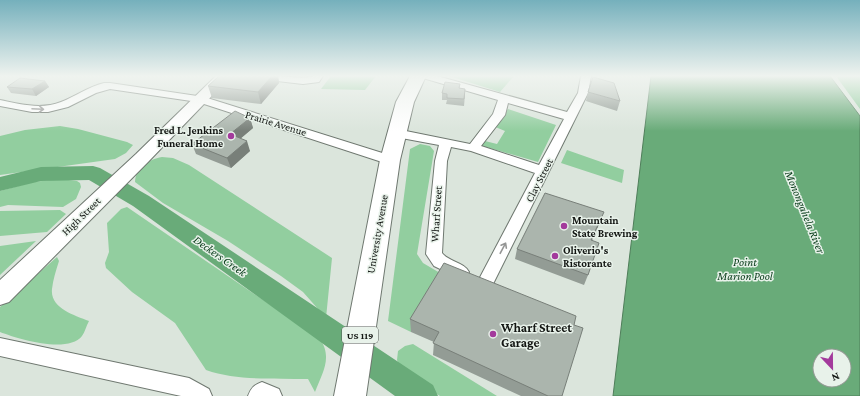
<svg xmlns="http://www.w3.org/2000/svg" width="860" height="396" viewBox="0 0 860 396" font-family="'Crimson Pro',serif">
	<style>
		.green { fill: #92ce9f }
		.water { fill: #69ab79; stroke: #4f7e5a; fill-rule: evenodd }
		.lines { fill: none; stroke-linecap: round; stroke-linejoin: round }
		.river { fill: #69ab79; fill-rule: evenodd }
		.street-casing { stroke: #6f7870; stroke-width: 2 }
		.secondary-casing { stroke: #6f7870; stroke-width: 2 }
		.primary-casing { stroke: #6f7870; stroke-width: 2 }
		.street { fill: #fff; fill-rule: evenodd }
		.secondary { fill: #fff; fill-rule: evenodd }
		.primary { fill: #fff; fill-rule: evenodd }
		.wall { fill: #939c95 }
		.shaded-wall { fill: #787f79 }
		.building { fill: #abb5ad; stroke: #787f79 }
		.oneway { stroke: #959695 }
		.poi-dot { fill: #a33a9c; stroke: #e8f2ea; stroke-width: 1.5 }
		.labels { text-anchor: middle; stroke-width: 3; stroke-linejoin: round; paint-order: stroke }
		.shield { fill: #e8f2ea; stroke: #535854; stroke-width: 1 }
		.shield-label { font-size: 10px; font-weight: bold; fill: #131613 }
		.street-label { font-size: 11px; fill: #131613; stroke: #e8f2ea }
		.poi-label { font-size: 11px; font-weight: bold; fill: #131613; stroke: #e8f2ea; text-anchor: start }
		.water-label { font-size: 12px; font-style: italic; fill: #0e401f; stroke: #e8f2ea }
		.near-poi-label { font-size: 13px; font-weight: bold; fill: #131613; stroke: #e8f2ea; text-anchor: start }
	</style>
	<rect width="100%" height="100%" fill="#dbe5dc"/>
	<path class="green" d="M 331,76 L 376,76 L 365,90 L 321,89 Z
		M 449,76 L 514,76 L 500,92 Z
		M 836,76 L 860,76 L 860,109 Z
		M 508,109 L 556,125 L 538,162 L 479,145 L 485,141 L 497,144 L 505,131 L 493,126 Z
		M 60,126 L 78,129 L 127,142 L 133,145 L 126,153 L 115,159 L 0,175 L 0,136 L 25,130 Z
		M 420,144 L 430,146 L 434,151 L 417,254 L 423,263 L 440,273 L 411,332 L 388,321 L 410,149 Z
		M 567,150 L 624,170 L 622,183 L 561,163 Z
		M 162,157 L 173,158 L 189,165 L 332,258 L 326,318 L 303,292 L 281,276 L 228,241 L 163,203 L 135,182 C 136,166 148,160 162,157 Z
		M 60,179 L 77,181 L 80,183 L 81,187 L 76,199 L 63,207 L 8,205 L 0,207 L 0,191 L 33,182 Z
		M 127,207 L 320,339 C 333,358 322,373 315,392 L 308,379 C 275,378 237,381 206,370 L 175,323 L 132,292 L 106,268 L 105,263 L 109,252 L 107,223 L 121,209 Z
		M 60,210 L 66,214 L 47,232 L 0,236 L 0,211 Z
		M 36,241 L 0,275 L 0,246 Z
		M 57,257 L 59,261 C 56,270 53,280 52,289 C 50,308 74,315 89,321 C 86,326 85,332 82,336 C 68,354 18,339 0,332 L 0,307 Z
		M 413,344 L 497,396 L 440,396 L 413,379 L 400,368 L 397,360 L 398,351 L 405,346 Z"/>
	<path class="water" d="M 651,76 L 830,76 L 860,116 L 860,396 L 613,396 ZM 820,356 L 844,356 L 844,380 L 820,380 Z"/>
	<g class="lines">
		<path class="river" d="M 93,166 L 100,168 L 149,196 L 433,385 L 438,396 L 395,396 L 133,206 L 89,180 L 41,181 L 0,191 L 0,177 L 41,167 Z"/>
		<defs>
			<path id="street" d="M 255,76 C 274,74 293,79 312,77 L 313,76 L 323,76 L 319,82 L 303,84 L 260,79 Z
				M 422,76 L 437,76 L 567,112 L 578,93 L 581,76 L 591,76 L 588,93 L 491,288 L 485,290 L 479,288 L 477,283 L 535,173 L 471,151 L 451,147 L 447,161 L 442,253 C 449,262 464,262 469,272 L 467,277 L 461,279 L 434,266 L 426,254 L 435,161 L 439,145 L 396,137 L 392,136 L 390,133 L 392,130 L 396,129 L 470,144 L 493,114 L 498,100 L 423,78 ZM 508,103 L 564,119 L 539,165 L 481,146 L 505,115 Z
				M 104,83 L 110,83 L 204,97 L 395,157 L 396,160 L 395,163 L 385,163 L 198,102 L 110,89 L 96,93 L 68,107 L 48,112 L 32,112 L 0,106 L 0,100 C 20,104 41,110 61,102 C 76,96 88,87 104,83 Z
				M 0,338 L 189,378 L 209,389 L 212,396 L 181,396 L 0,356 Z
				M 262,382 L 279,389 L 282,396 L 248,396 C 251,388 254,385 262,382 Z"/>
			<path id="secondary" d="M 216,76 L 231,76 L 148,162 L 9,302 L 0,305 L 0,280 L 136,154 Z"/>
			<path id="primary" d="M 410,76 L 426,76 L 414,102 L 400,160 L 366,396 L 334,396 L 380,160 L 396,102 Z"/>
		</defs>
		<use href="#street" class="street-casing"/>
		<use href="#secondary" class="secondary-casing"/>
		<use href="#primary" class="primary-casing"/>
		<use href="#street" class="street"/>
		<use href="#secondary" class="secondary"/>
		<use href="#primary" class="primary"/>
	</g>
	<path class="wall" d="M 219,76 L 278,76 L 279,83 L 261,104 L 212,98 L 208,86 Z
		M 45,81 L 49,87 L 36,96 L 11,93 L 7,87 Z
		M 460,84 L 459,88 L 465,95 L 464,106 L 446,104 L 447,100 L 442,100 L 442,93 Z
		M 588,92 L 620,101 L 617,111 L 586,101 Z
		M 250,118 L 253,128 L 240,139 L 250,151 L 231,168 L 196,154 L 192,144 Z
		M 600,222 L 592,241 L 588,275 L 584,285 L 515,259 L 517,249 Z
		M 410,319 L 574,325 L 562,396 L 521,396 L 433,355 L 434,342 L 411,332 Z"/>
	<path class="shaded-wall" d="M 272,76 L 278,76 L 279,83 L 261,104 L 258,92 Z
		M 45,81 L 49,87 L 36,96 L 32,89 Z
		M 250,118 L 253,128 L 234,144 L 230,134 Z
		M 247,141 L 250,151 L 231,168 L 227,158 Z
		M 604,212 L 600,222 L 587,250 L 591,240 Z"/>
	<path class="building" d="M 219,76 L 272,76 L 258,92 L 208,86 Z
		M 593,77 L 614,83 L 620,101 L 588,92 Z
		M 20,78 L 45,81 L 32,89 L 7,87 Z
		M 445,82 L 460,84 L 459,88 L 465,89 L 464,99 L 447,98 L 447,94 L 442,93 Z
		M 235,111 L 250,118 L 230,134 L 247,141 L 227,158 L 192,144 Z
		M 545,193 L 604,212 L 591,240 L 599,243 L 588,275 L 517,249 Z
		M 444,263 L 576,316 L 574,325 L 583,328 L 562,396 L 548,396 L 433,343 L 439,332 L 410,319 Z"/>
	<defs><path id="oneway-shaft" d="M-6 0H5M1.5-3L5.5 0L1.5 3" fill="none" stroke-width="1.6" stroke-linecap="round" stroke-linejoin="round"/></defs>
	<g class="oneway">
		<use href="#oneway-shaft" transform="translate(38 109) rotate(3)"/>
		<use href="#oneway-shaft" transform="translate(503 248) rotate(-62)"/>
	</g>
	<linearGradient id="sky" x2="0" y2="1"><stop stop-color="#75b0bc"/><stop offset="0.58" stop-color="#eff3ef"/><stop offset="1" stop-color="#eff3ef" stop-opacity="0"/></linearGradient>
	<rect width="860" height="131" fill="url(#sky)"/>
	<g class="poi-dot">
		<circle cx="231" cy="136" r="4"/>
		<circle cx="564" cy="226" r="4"/>
		<circle cx="555" cy="256" r="4"/>
		<circle cx="493" cy="334" r="4"/>
	</g>
	<g class="labels">
		<rect class="shield" x="342" y="327" width="36" height="16" rx="3"/>
		<g class="shield-label">
			<text x="360" y="339">US 119</text>
		</g>
		<g class="street-label">
			<text transform="translate(276 123) rotate(17)" y="4">Prairie Avenue</text>
			<text transform="translate(539 180) rotate(-63)" y="4">Clay Street</text>
			<text transform="translate(436 214) rotate(-86)" y="4">Wharf Street</text>
			<text transform="translate(81 216) rotate(-44)" y="4">High Street</text>
			<text transform="translate(377 234) rotate(-80)" y="4">University Avenue</text>
		</g>
		<g class="poi-label">
			<text x="223" y="134" text-anchor="end">Fred L. Jenkins<tspan x="223" dy="13">Funeral Home</tspan></text>
			<text x="572" y="224">Mountain<tspan x="572" dy="13">State Brewing</tspan></text>
			<text x="563" y="254">Oliverio's<tspan x="563" dy="13">Ristorante</tspan></text>
		</g>
		<g class="water-label">
			<text transform="translate(805 212) rotate(68)" y="4">Monongahela River</text>
			<text transform="translate(220 256) rotate(35)" y="4">Deckers Creek</text>
			<text x="745" y="266">Point<tspan x="745" dy="14">Marion Pool</tspan></text>
		</g>
		<g class="near-poi-label">
			<text x="501" y="332">Wharf Street<tspan x="501" dy="15">Garage</tspan></text>
		</g>
	</g>
	<g transform="translate(832 368) rotate(158)"><circle r="19" fill="#e8f2ea" stroke="#939a94"/>
	<path d="M0-3L7 15L0 10L-7 15Z" fill="#a33a9c"/>
	<text y="-6" font-size="11" font-weight="bold" text-anchor="middle" fill="#131613">N</text>
	</g>
</svg>
